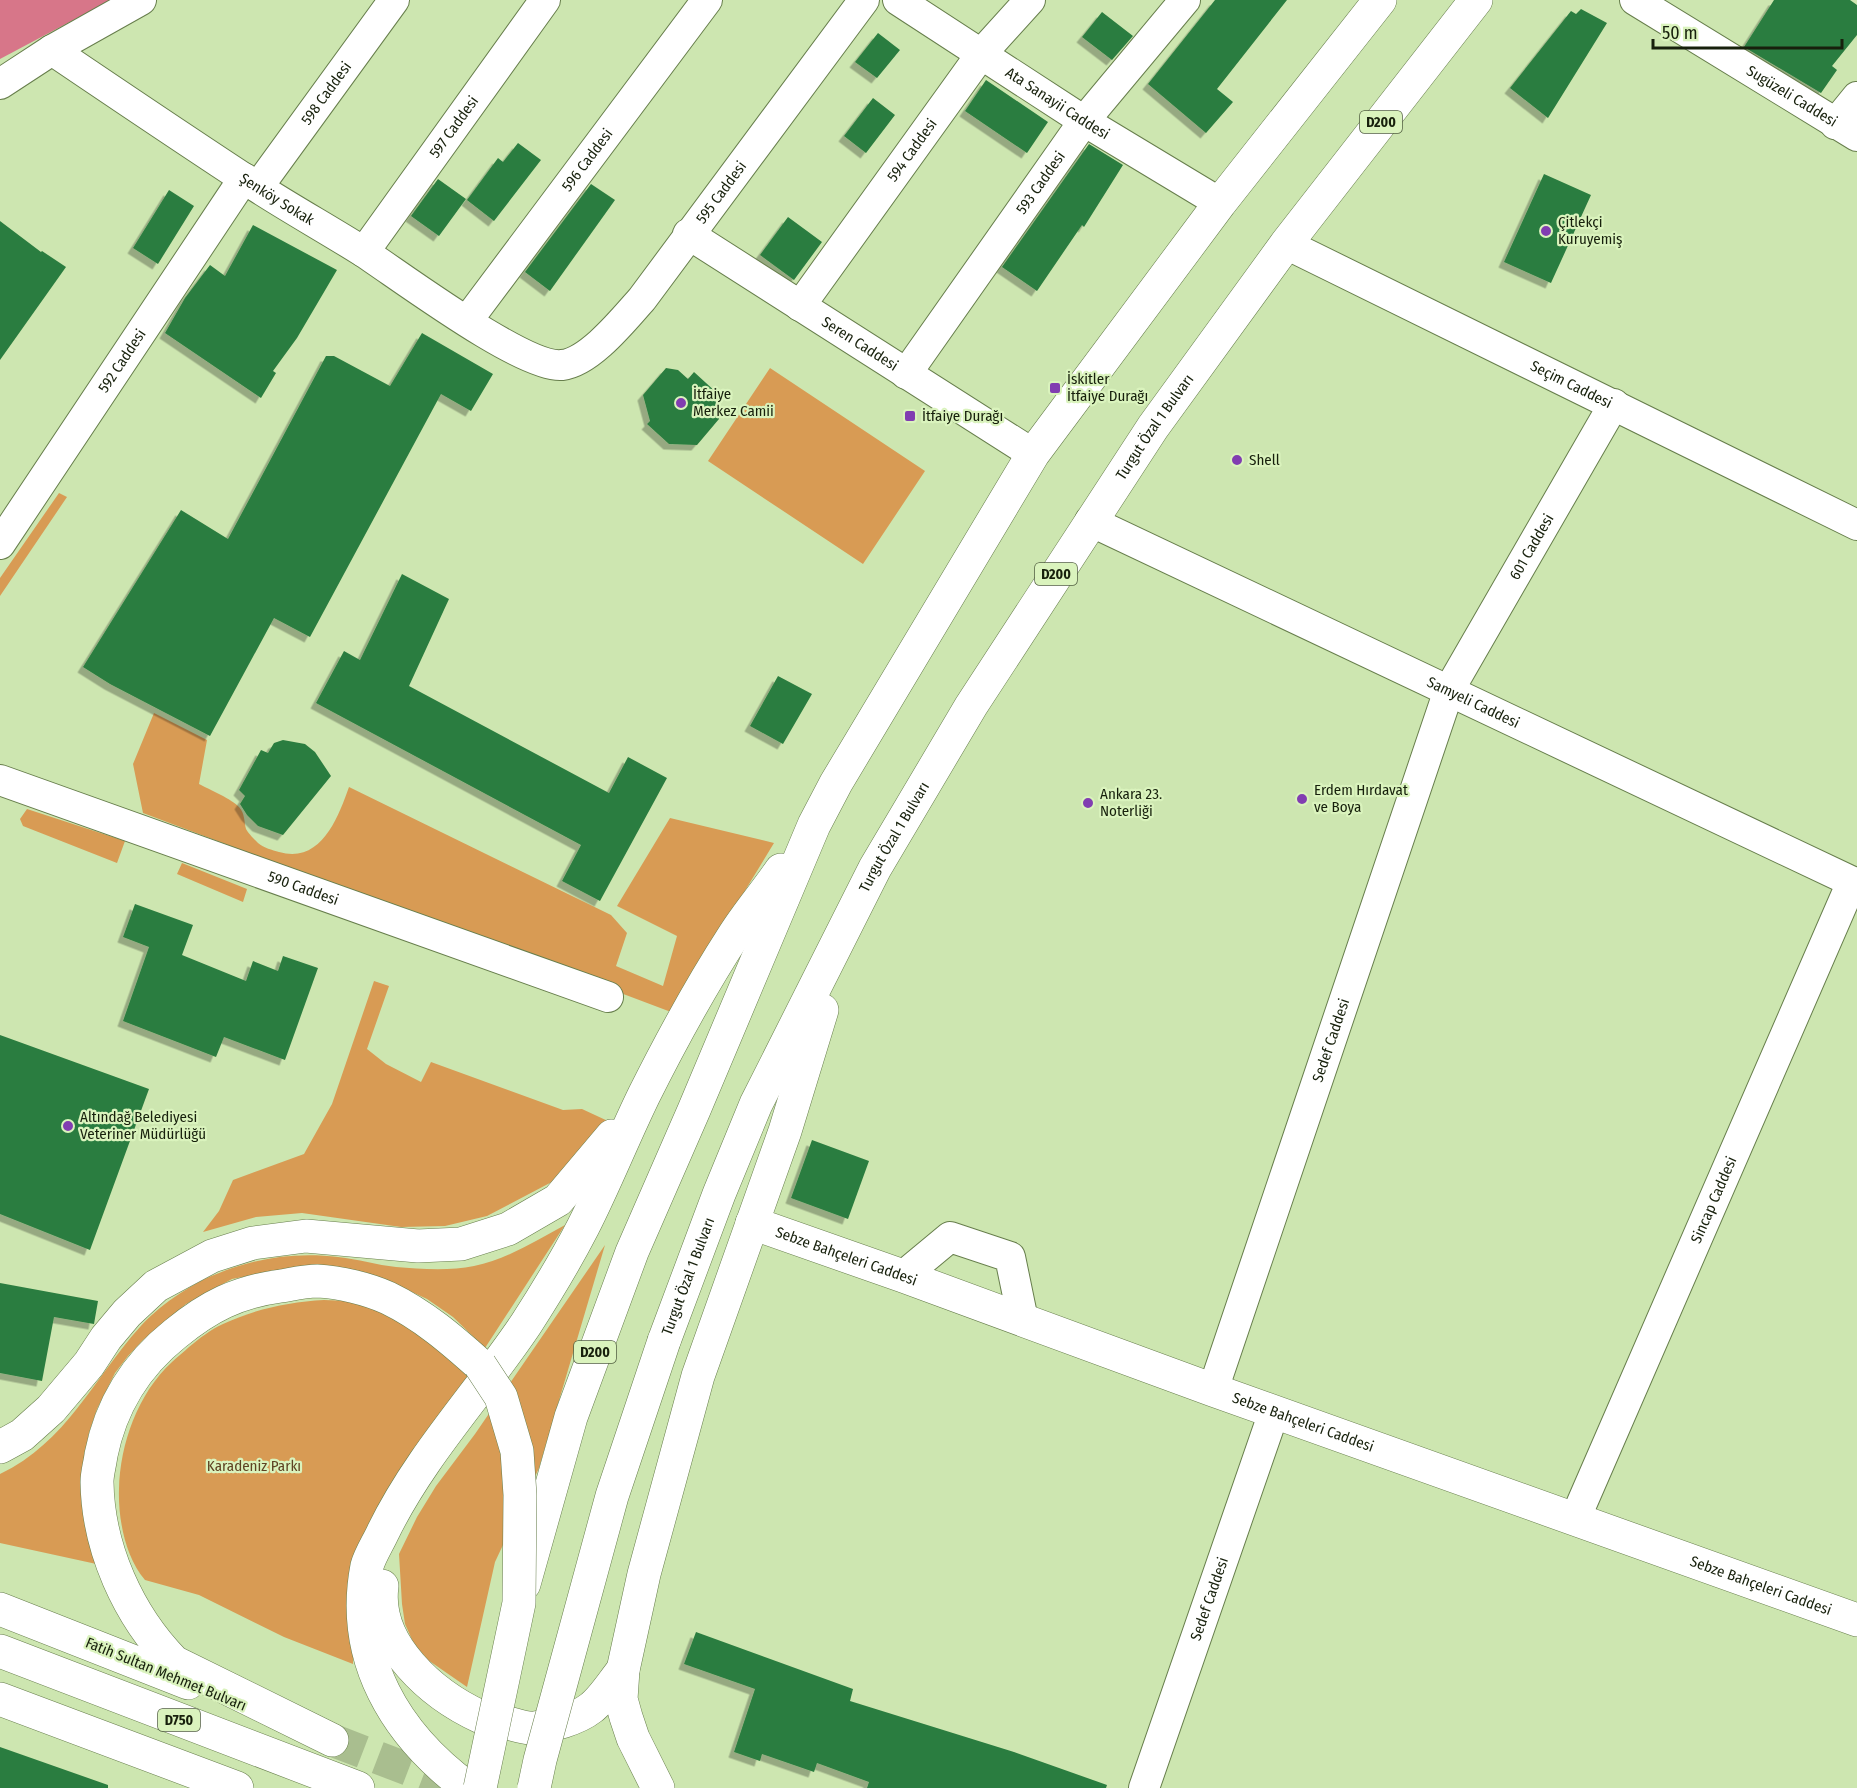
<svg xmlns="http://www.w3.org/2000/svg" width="1857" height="1788" viewBox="0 0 1857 1788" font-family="'Fira Sans Condensed',sans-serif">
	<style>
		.green { fill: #d89b54 }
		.water { fill: #d77689 }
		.building { fill: #2c7d3f; filter: url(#shadow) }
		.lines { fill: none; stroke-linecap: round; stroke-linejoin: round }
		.highway-tunnel { stroke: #a9be8f; stroke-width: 33; stroke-dasharray: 33 16; stroke-linecap: butt }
		.street-casing { stroke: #677e4c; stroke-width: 32 }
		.secondary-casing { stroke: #677e4c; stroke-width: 34 }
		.highway-casing { stroke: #677e4c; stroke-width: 34 }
		.street { stroke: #fff; stroke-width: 30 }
		.secondary { stroke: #fff; stroke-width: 33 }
		.highway { stroke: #fff; stroke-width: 33 }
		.highway-bridge-casing { stroke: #677e4c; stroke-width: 34; stroke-linecap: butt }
		.highway-bridge { stroke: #fff; stroke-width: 33 }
		.poi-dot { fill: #813db1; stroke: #daf3bd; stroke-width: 2 }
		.labels { text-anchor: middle; stroke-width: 4.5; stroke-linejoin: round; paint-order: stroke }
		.shield { fill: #daf3bd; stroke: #525f41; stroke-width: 1.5 }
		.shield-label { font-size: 14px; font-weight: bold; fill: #17200c }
		.street-label { font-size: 15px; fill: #17200c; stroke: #daf3bd }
		.poi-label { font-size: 15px; fill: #17200c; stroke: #daf3bd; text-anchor: start }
		.park-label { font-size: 15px; fill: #5e4222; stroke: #daf3bd }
	</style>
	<defs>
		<filter id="shadow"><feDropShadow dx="-5.5" dy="5.5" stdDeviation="0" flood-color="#0004"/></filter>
	</defs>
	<rect width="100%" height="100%" fill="#cde6b0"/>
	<path class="green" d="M 770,368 L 925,471 L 863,564 L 708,461 Z
		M 59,493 L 67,497 L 0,596 L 0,578 Z
		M 154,713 L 207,740 L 199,784 C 209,789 233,800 239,807 C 245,813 244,822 246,829 C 248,833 254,839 258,843 C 264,848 272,850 279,852 C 321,864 338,818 349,787 L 611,915 L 627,933 L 616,966 L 663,986 L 677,936 L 617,906 L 670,818 L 774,843 L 671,1012 L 143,813 L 133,764 Z
		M 27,809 L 125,841 L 117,863 L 23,826 L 20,819 Z
		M 182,863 L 247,889 L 243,902 L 177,874 Z
		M 374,981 L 389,986 L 367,1049 L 386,1064 L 421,1082 L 431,1062 L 563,1110 L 582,1109 L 610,1122 L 567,1174 L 487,1216 L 445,1226 L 401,1227 L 302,1213 L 256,1217 L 203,1232 L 219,1211 L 233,1180 L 304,1154 L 332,1104 Z
		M 565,1225 L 485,1348 L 453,1317 L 427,1299 L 397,1285 L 258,1274 L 232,1279 L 186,1304 L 143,1340 L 128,1356 L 115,1373 L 97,1409 L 89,1433 L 83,1463 L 101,1565 L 0,1543 L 0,1474 C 67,1442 93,1379 140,1327 C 156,1308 191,1284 214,1275 C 254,1258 295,1252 338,1257 C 358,1259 377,1265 396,1267 C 420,1269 450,1271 474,1266 C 507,1259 536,1241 565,1225 Z
		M 605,1245 L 539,1468 L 495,1562 L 467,1687 L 428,1660 L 414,1644 L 405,1624 L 402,1604 L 399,1554 L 417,1517 L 436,1486 L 475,1434 Z
		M 324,1300 L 348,1301 L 373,1307 L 407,1322 L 470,1378 L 414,1454 L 371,1519 L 356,1555 L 353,1589 L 353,1664 L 284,1637 L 199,1595 L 145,1580 C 125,1557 118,1518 119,1489 C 120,1444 138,1393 172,1362 C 177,1357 184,1352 189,1347 C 200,1338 210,1330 223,1324 C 255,1309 289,1302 324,1300 Z"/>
	<path class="water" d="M 0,0 L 111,0 L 0,59 Z"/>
	<path class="building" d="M 1215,0 L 1287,0 L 1217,89 L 1233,102 L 1206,133 L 1148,84 Z
		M 1774,0 L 1850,0 L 1857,5 L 1857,35 L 1832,66 L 1837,70 L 1821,93 L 1744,47 Z
		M 1581,9 L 1607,23 L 1548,118 L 1510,88 L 1571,11 L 1576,14 Z
		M 1102,12 L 1133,36 L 1112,60 L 1082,37 Z
		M 878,33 L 900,50 L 877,78 L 855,62 Z
		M 986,80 L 1048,122 L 1027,153 L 965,111 Z
		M 873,98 L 895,115 L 866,153 L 844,136 Z
		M 518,143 L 541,160 L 494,221 L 467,200 L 498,158 L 503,162 Z
		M 1089,144 L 1123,165 L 1084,227 L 1082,225 L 1037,291 L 1002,267 Z
		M 1544,174 L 1591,195 L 1551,283 L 1504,262 Z
		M 438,179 L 466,199 L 439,236 L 411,216 Z
		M 591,184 L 615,200 L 550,291 L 525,272 Z
		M 169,190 L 194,206 L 158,264 L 133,248 Z
		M 788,217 L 822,242 L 794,280 L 760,255 Z
		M 0,221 L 41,252 L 42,251 L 66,267 L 0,360 Z
		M 253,225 L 337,270 L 297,338 L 273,371 L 276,373 L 261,398 L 165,333 L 185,298 L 210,265 L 225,276 Z
		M 422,333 L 493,374 L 471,411 L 441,394 L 310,637 L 274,618 L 210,736 L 110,684 L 83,667 L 181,510 L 228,539 L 326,356 L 334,356 L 390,386 Z
		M 666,368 L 678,370 L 688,379 L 694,372 L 717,393 L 719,419 L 697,445 L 669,444 L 647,424 L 650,421 L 643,395 Z
		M 402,574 L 449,599 L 409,686 L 609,793 L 628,757 L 667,778 L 600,901 L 562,881 L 581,845 L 316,703 L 344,651 L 360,660 Z
		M 778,676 L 812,694 L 783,744 L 750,726 Z
		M 283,740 L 305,744 L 315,752 L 331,776 L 283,835 L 258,826 L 247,815 L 240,804 L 245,796 L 239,790 L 261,750 L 268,753 L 274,743 Z
		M 135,904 L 193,925 L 182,955 L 246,981 L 253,961 L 278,971 L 283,956 L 318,968 L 285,1060 L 224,1037 L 216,1057 L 123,1021 L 149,947 L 123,937 Z
		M 0,1035 L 149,1089 L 90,1250 L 0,1214 Z
		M 812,1140 L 869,1161 L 848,1219 L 791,1198 Z
		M 0,1283 L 98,1301 L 94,1324 L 54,1317 L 42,1381 L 0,1373 Z
		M 696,1632 L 853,1689 L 850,1701 L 1014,1752 L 1107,1785 L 1106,1788 L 867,1788 L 869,1782 L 817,1763 L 814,1772 L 762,1754 L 760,1761 L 734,1752 L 755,1689 L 684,1664 Z
		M 0,1747 L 108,1785 L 108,1788 L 0,1788 Z"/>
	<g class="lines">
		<path class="highway-tunnel" d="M 332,1740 L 457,1788"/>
		<defs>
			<g id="street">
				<path id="s1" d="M 898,0 L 1084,121 L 1220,203"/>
				<path id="s2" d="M 1635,0 L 1857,136"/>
				<path id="s3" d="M 52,50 C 120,96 188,142 257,187 C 291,209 327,229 362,251 C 399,275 524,369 562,365 C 590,362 624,319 642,299 L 864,0"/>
				<path d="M 0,84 L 52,50 L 141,0"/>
				<path d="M 1835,124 L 1857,97"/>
				<path id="s4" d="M 258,187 L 394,0"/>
				<path id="s5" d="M 688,234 L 1033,454"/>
				<path id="s6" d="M 1286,244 L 1857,525"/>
				<path id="s7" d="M 364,252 L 545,0"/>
				<path id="s8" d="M 800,306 L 982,53 L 1030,0"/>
				<path id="s9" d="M 467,321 L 707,0"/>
				<path id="s10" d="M 906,374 L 1084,121 L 1185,0"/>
				<path id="s11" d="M 1090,521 L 1857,884"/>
				<path id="s12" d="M 0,544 L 244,178"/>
				<path id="s13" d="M 0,780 L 608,997"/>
				<path d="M 903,1276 L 950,1237 L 1010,1257 L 1023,1320"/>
				<path id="s14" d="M 1213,1390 L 1449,690 L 1614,404"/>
				<path id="s15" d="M 1575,1519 L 1852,882"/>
				<path id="s16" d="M 1144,1788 L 1274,1412"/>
			</g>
			<g id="secondary">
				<path id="s17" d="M 752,1223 L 903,1276 L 1213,1390 L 1857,1620"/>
			</g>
			<g id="highway">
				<path id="s18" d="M 664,1341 L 719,1194 L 756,1104 L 875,868 L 971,706 L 1153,427 L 1286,244 L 1476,0"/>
				<path d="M 0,1447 L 22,1435 L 51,1409 L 89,1364 L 106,1338 L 127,1313 L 156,1286 L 212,1256 L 253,1243 L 306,1236 L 418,1246 L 461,1244 L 508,1229 L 558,1200 L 612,1136"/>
				<path d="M 524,1584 L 571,1417 L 632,1252 L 694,1110 L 814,825 L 836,783 L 1033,454 L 1220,203 L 1380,0"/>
				<path d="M 382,1586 C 374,1645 433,1695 481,1717 C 489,1720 499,1721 508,1723 C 516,1725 526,1729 535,1728 C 551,1726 577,1719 591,1708 C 603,1699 613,1682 623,1670"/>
				<path d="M 0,1609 L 188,1683"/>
				<path d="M 0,1651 L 358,1788"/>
				<path d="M 0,1699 L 237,1788"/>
				<path d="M 332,1740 L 174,1662 C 128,1615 98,1548 97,1482 C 97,1473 100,1464 101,1455 C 111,1405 136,1365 175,1334 C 209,1306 237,1292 281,1286 C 293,1284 306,1281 317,1281 C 340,1282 368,1289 388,1298 C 423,1315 451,1339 480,1365"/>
				<path d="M 468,1788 C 396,1735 349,1659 367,1566 C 370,1555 378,1543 383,1532 C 420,1456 479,1394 526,1324 C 546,1293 566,1260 583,1227 C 605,1184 623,1138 644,1095 C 671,1041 701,986 734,935 C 748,913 766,892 781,870"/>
				<path d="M 658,1788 L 633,1738 L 626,1717 L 621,1699 L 623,1670 L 644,1574 L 698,1376 L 785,1131 L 822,1010"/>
			</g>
		</defs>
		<use href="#street" class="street-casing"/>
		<use href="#secondary" class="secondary-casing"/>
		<use href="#highway" class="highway-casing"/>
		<use href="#street" class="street"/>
		<use href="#secondary" class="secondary"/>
		<use href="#highway" class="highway"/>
		<defs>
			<path id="highway-bridge" d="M 480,1365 L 501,1397 L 517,1451 L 520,1495 L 519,1603 L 480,1788
				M 534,1788 L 540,1760 L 612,1496 L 664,1341"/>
		</defs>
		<use href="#highway-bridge" class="highway-bridge-casing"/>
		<use href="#highway-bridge" class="highway-bridge"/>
	</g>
	<g class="poi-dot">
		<circle cx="1546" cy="231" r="6"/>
		<rect x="1049" y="382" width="12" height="12" rx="3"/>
		<circle cx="681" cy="403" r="6"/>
		<rect x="904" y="410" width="12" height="12" rx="3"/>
		<circle cx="1237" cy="460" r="6"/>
		<circle cx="1302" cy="799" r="6"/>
		<circle cx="1088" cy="803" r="6"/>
		<circle cx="68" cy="1126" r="6"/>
	</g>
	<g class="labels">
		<g class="shield">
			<rect x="1360" y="111" width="42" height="22" rx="4.5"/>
			<rect x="1035" y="563" width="42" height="22" rx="4.5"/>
			<rect x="574" y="1341" width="42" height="22" rx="4.5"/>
			<rect x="158" y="1709" width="42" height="22" rx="4.5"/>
		</g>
		<g class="shield-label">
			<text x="1381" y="127">D200</text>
			<text x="1056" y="579">D200</text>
			<text x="595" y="1357">D200</text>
			<text x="179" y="1725">D750</text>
		</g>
		<g class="street-label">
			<text dy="5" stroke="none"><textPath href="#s4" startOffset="116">598 Caddesi</textPath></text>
			<text dy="5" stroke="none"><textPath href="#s2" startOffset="184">Sugüzeli Caddesi</textPath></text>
			<text dy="5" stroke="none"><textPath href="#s1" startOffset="190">Ata Sanayii Caddesi</textPath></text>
			<text dy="5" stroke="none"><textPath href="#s7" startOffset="154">597 Caddesi</textPath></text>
			<text dy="5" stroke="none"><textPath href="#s8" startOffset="192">594 Caddesi</textPath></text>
			<text dy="5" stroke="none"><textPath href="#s9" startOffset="201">596 Caddesi</textPath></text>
			<text dy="5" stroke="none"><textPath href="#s10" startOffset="234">593 Caddesi</textPath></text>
			<text dy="5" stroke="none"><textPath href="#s3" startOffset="840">595 Caddesi</textPath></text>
			<text dy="5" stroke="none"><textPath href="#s3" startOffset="270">Şenköy Sokak</textPath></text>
			<text dy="5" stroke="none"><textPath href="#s5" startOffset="204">Seren Caddesi</textPath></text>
			<text dy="5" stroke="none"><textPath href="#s12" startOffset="220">592 Caddesi</textPath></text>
			<text dy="5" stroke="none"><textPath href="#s6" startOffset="318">Seçim Caddesi</textPath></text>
			<text dy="5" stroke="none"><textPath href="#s18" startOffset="1041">Turgut Özal 1 Bulvarı</textPath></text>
			<text dy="5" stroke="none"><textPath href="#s14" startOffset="904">601 Caddesi</textPath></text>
			<text dy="5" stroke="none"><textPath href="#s11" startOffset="424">Samyeli Caddesi</textPath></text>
			<text dy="5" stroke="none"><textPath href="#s18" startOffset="555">Turgut Özal 1 Bulvarı</textPath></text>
			<text dy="5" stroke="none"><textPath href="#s13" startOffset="322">590 Caddesi</textPath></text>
			<text dy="5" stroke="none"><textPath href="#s14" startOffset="369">Sedef Caddesi</textPath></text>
			<text dy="5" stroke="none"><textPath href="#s15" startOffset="348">Sincap Caddesi</textPath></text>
			<text dy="5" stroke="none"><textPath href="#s17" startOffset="100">Sebze Bahçeleri Caddesi</textPath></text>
			<text dy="5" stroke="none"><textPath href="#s18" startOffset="69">Turgut Özal 1 Bulvarı</textPath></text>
			<text dy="5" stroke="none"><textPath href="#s17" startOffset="586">Sebze Bahçeleri Caddesi</textPath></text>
			<text dy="5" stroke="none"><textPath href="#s17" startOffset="1072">Sebze Bahçeleri Caddesi</textPath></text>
			<text dy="5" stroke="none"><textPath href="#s16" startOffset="200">Sedef Caddesi</textPath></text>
			<text transform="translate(166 1674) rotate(22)" y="5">Fatih Sultan Mehmet Bulvarı</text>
		</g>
		<g class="poi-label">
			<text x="1558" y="227">Çitlekçi<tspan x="1558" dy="17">Kuruyemiş</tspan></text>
			<text x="1067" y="384">İskitler<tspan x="1067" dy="17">İtfaiye Durağı</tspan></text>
			<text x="693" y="399">İtfaiye<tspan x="693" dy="17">Merkez Camii</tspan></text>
			<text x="922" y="421">İtfaiye Durağı</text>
			<text x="1249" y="465">Shell</text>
			<text x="1314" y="795">Erdem Hırdavat<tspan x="1314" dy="17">ve Boya</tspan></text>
			<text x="1100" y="799">Ankara 23.<tspan x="1100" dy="17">Noterliği</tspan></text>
			<text x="80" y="1122">Altındağ Belediyesi<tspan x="80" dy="17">Veteriner Müdürlüğü</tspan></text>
		</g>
		<g class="park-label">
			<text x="254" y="1471">Karadeniz Parkı</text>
		</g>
	</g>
	<path d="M1653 39v9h189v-9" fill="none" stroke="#17200c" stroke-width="3"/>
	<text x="1662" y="39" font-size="18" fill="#17200c" stroke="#daf3bd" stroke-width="4.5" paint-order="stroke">50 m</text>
</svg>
